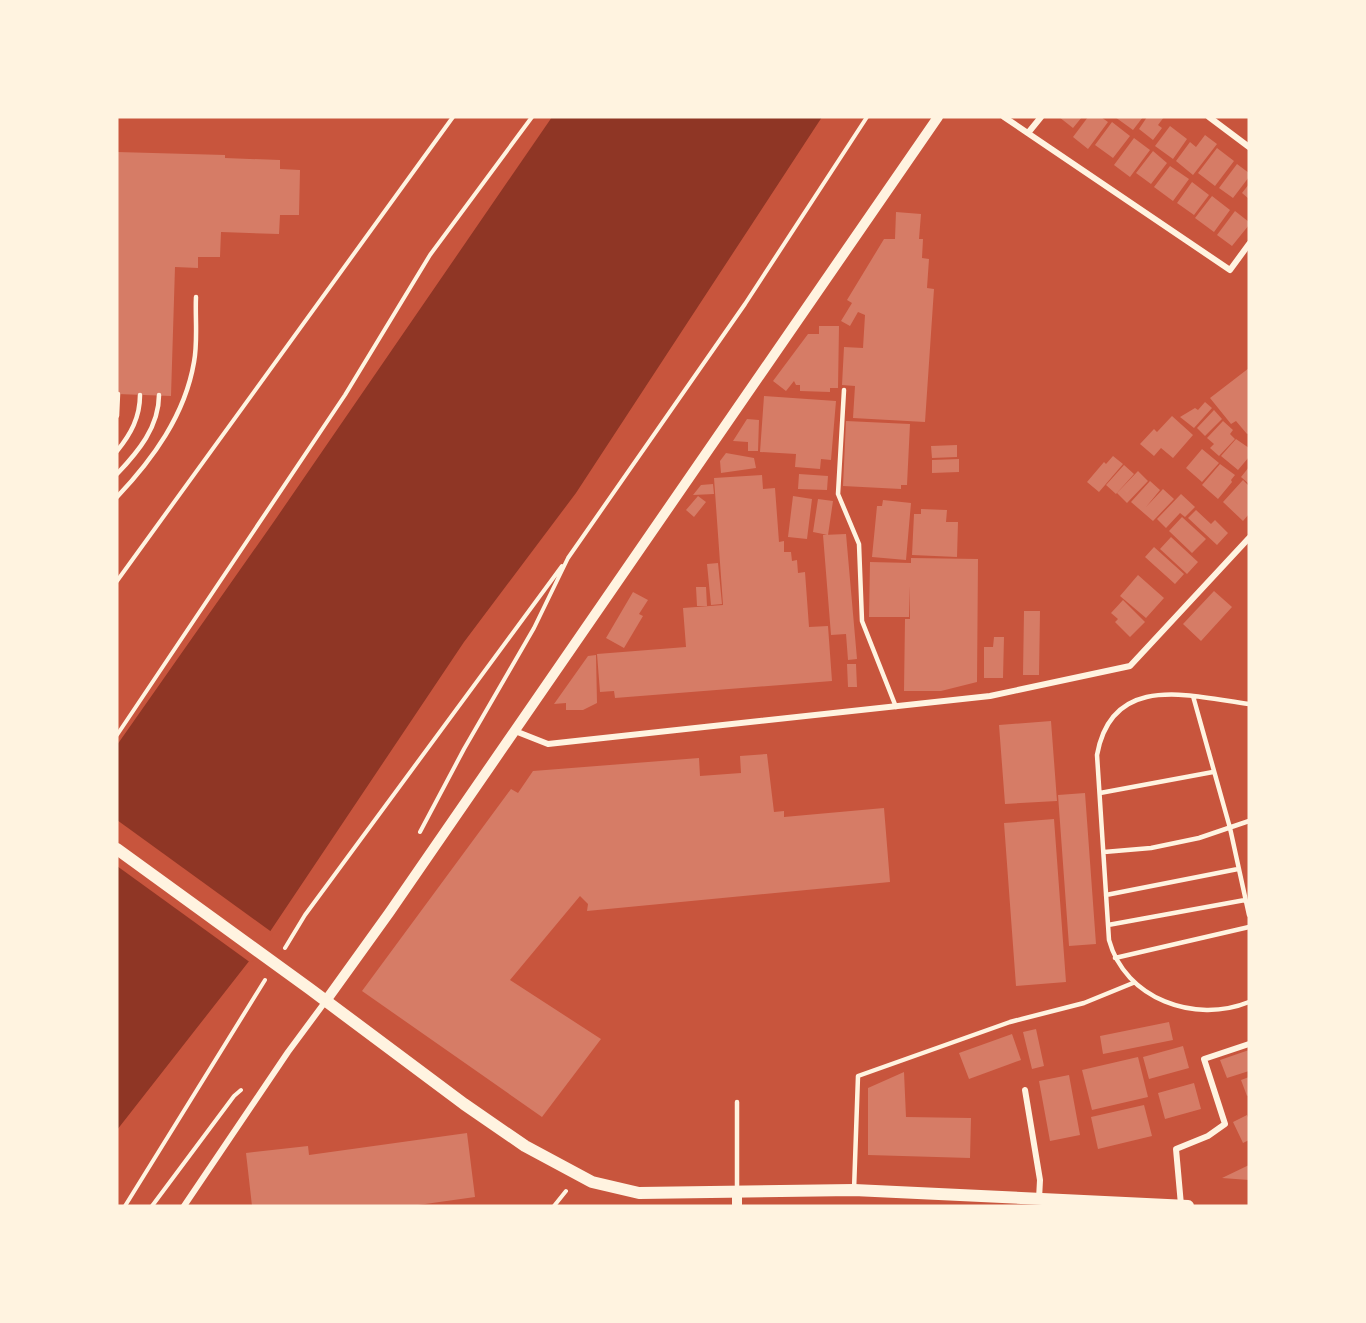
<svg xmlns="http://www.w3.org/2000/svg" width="1366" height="1323" viewBox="0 0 1366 1323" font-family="Georgia,serif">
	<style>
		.water { fill: #8f3625 }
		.pier { fill: #c8553d }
		.building { fill: #d67c66 }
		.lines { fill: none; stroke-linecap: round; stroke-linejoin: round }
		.path { stroke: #fff3e0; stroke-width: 4 }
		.service { stroke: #fff3e0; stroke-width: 4.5 }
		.minor { stroke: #fff3e0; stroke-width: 6 }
		.tertiary { stroke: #fff3e0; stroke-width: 10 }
		.secondary { stroke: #fff3e0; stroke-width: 12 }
	</style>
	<rect width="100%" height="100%" fill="#c8553d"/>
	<path class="water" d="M 552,117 L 822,117 L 576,493 L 464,642 L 257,951 L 117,1130 L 117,745 L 275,520 Z"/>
	<path class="pier" d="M 117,820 L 273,933 L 251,963 L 117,866 Z"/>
	<path class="building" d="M 1059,117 L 1082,117 L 1073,128 Z
		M 1088,117 L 1101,117 L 1108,122 L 1088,149 L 1073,137 Z
		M 1115,117 L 1143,117 L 1133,130 Z
		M 1147,117 L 1164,117 L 1158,125 L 1162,128 L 1153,140 L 1139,129 Z
		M 1112,122 L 1130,136 L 1113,158 L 1095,145 Z
		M 1170,126 L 1187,139 L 1173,159 L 1155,146 Z
		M 1205,135 L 1217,144 L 1193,175 L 1176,161 L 1190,142 L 1196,147 Z
		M 1134,138 L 1150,150 L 1130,177 L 1114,165 Z
		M 1217,148 L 1234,161 L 1215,186 L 1198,173 Z
		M 1153,151 L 1167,163 L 1151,184 L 1136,173 Z
		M 117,152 L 225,155 L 225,158 L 280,160 L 280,169 L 300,170 L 299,215 L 280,215 L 279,234 L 221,232 L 220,257 L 198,257 L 198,268 L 175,267 L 171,396 L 117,394 Z
		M 1237,164 L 1249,173 L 1249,177 L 1233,198 L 1219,188 Z
		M 1170,166 L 1189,179 L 1173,201 L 1154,187 Z
		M 1192,182 L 1209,195 L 1194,215 L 1177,203 Z
		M 1249,184 L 1249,199 L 1242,193 Z
		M 1212,196 L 1230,210 L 1214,232 L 1195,218 Z
		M 1235,211 L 1249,222 L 1249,225 L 1232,246 L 1217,235 Z
		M 896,212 L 921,214 L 919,239 L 923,239 L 922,258 L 929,259 L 927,288 L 934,289 L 925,422 L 853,418 L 855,386 L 842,385 L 844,347 L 863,348 L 865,315 L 858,312 L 850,326 L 841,321 L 852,303 L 847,300 L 884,239 L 895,239 Z
		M 819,326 L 839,326 L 838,388 L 830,388 L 830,392 L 800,391 L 800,385 L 796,385 L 794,381 L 786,391 L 773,381 L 808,334 L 819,334 Z
		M 1249,368 L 1249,433 L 1247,434 L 1236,421 L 1231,424 L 1210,398 Z
		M 764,396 L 836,401 L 831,460 L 821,459 L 820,469 L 795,467 L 796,454 L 760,452 Z
		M 1205,402 L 1212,408 L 1194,428 L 1180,417 L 1195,408 L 1198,410 Z
		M 1214,410 L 1222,419 L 1205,436 L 1197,428 Z
		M 1172,416 L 1193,435 L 1173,458 L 1161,448 L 1154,456 L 1140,444 L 1154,429 L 1157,432 Z
		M 747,419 L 759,420 L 758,451 L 748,451 L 748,442 L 733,441 Z
		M 846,421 L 910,424 L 907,485 L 901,485 L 901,489 L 843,486 Z
		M 1223,421 L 1233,430 L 1230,434 L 1235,439 L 1219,456 L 1210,448 L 1214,444 L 1207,438 Z
		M 1236,439 L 1249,448 L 1249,457 L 1238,470 L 1221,456 Z
		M 957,445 L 957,457 L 932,458 L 931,446 Z
		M 1202,449 L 1219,463 L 1202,482 L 1186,468 Z
		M 726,453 L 754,458 L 756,468 L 721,473 L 720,461 Z
		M 1113,456 L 1123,464 L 1099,492 L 1087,482 L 1104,462 L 1106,464 Z
		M 959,459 L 959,472 L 932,473 L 932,460 Z
		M 1220,464 L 1235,475 L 1231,480 L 1232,482 L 1218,499 L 1202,485 Z
		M 1124,465 L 1134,474 L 1116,494 L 1106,485 Z
		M 1249,467 L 1249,484 L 1241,477 Z
		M 1138,471 L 1148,481 L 1127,503 L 1117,493 Z
		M 799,474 L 828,476 L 827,490 L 798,489 Z
		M 762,475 L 763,489 L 775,488 L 779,542 L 784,541 L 784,552 L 791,552 L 792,561 L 797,560 L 798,573 L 805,572 L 809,627 L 828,626 L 832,681 L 615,698 L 614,691 L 600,692 L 597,654 L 686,647 L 683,608 L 723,605 L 714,478 Z
		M 1243,480 L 1249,486 L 1249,514 L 1243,521 L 1223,502 Z
		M 1150,481 L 1160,490 L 1146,507 L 1163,489 L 1174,499 L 1153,521 L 1131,502 Z
		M 713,484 L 714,494 L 693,495 L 701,485 Z
		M 1181,494 L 1195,507 L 1185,517 L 1180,513 L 1166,528 L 1157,519 Z
		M 698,496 L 706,502 L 694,517 L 686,510 Z
		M 793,496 L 812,499 L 807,539 L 788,537 Z
		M 818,499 L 833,501 L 828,535 L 813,532 Z
		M 883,500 L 911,503 L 906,560 L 872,557 L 877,506 L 882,506 Z
		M 921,509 L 947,510 L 946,522 L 958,522 L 957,557 L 912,555 L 914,514 L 921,514 Z
		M 1196,510 L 1211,524 L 1215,520 L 1228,533 L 1217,545 L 1188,518 Z
		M 1182,517 L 1206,539 L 1192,553 L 1169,531 Z
		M 846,534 L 857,659 L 848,660 L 846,634 L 831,635 L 823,535 Z
		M 1171,537 L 1198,562 L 1187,574 L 1160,549 Z
		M 1154,547 L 1184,574 L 1175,584 L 1145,557 Z
		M 911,558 L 978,559 L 977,682 L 941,691 L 904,691 L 905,619 L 910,619 L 910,586 L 909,617 L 869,617 L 870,562 L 911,563 Z
		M 718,563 L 722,604 L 711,605 L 707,564 Z
		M 1138,575 L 1164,598 L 1146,618 L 1120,596 Z
		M 696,587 L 706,587 L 707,606 L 697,606 Z
		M 1214,591 L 1232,607 L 1201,641 L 1183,624 Z
		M 633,592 L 648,600 L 639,614 L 643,616 L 624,648 L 606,638 Z
		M 1123,600 L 1145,622 L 1130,637 L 1115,622 L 1118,619 L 1111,613 Z
		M 1024,611 L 1040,611 L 1039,675 L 1023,675 Z
		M 994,637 L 1004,637 L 1003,678 L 984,678 L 984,647 L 993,647 Z
		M 596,655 L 597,703 L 583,710 L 566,710 L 566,703 L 554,704 L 588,656 Z
		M 847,664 L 856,664 L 857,687 L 848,687 Z
		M 1051,721 L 1057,801 L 1005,804 L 999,725 Z
		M 767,754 L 774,812 L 784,811 L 784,817 L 884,808 L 890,882 L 587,911 L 588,904 L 580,896 L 510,980 L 601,1039 L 542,1117 L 362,991 L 511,789 L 518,793 L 533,771 L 699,758 L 700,776 L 741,773 L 740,756 Z
		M 1085,793 L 1096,944 L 1069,946 L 1058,795 Z
		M 1054,819 L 1066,982 L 1016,986 L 1004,823 Z
		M 1169,1022 L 1173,1040 L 1103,1054 L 1100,1036 Z
		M 1036,1029 L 1044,1066 L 1032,1069 L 1023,1032 Z
		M 1012,1034 L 1021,1060 L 969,1079 L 959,1053 Z
		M 1183,1046 L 1189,1068 L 1149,1079 L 1143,1057 Z
		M 1249,1050 L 1249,1071 L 1227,1078 L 1220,1060 Z
		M 1138,1057 L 1148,1097 L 1092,1110 L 1082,1070 Z
		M 904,1072 L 906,1117 L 971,1118 L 970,1158 L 868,1155 L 868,1088 Z
		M 1069,1075 L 1080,1135 L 1050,1141 L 1039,1081 Z
		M 1249,1077 L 1249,1095 L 1247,1096 L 1241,1080 Z
		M 1194,1083 L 1201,1109 L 1165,1119 L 1158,1093 Z
		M 1144,1105 L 1152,1136 L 1098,1149 L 1091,1117 Z
		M 1247,1115 L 1249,1120 L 1249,1140 L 1243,1143 L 1233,1122 Z
		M 467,1133 L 475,1197 L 411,1206 L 252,1206 L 246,1153 L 308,1146 L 309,1155 Z
		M 1249,1165 L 1249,1180 L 1222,1178 Z"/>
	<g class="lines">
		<path class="path" d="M 117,581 L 453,117
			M 117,735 L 345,395 L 430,255 L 532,117
			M 420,832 L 464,749 L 534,628 L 568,558 L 745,304 L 867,117
			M 285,948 L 305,915 L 562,566
			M 125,1206 L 265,980
			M 152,1206 L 234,1096 L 241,1090
			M 554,1206 L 566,1191"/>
		<path class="service" d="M 844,390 L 838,494 L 859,544 L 862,621 L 896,707
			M 117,416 L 118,394
			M 117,451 C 131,434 140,417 140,395
			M 117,474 C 138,452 159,427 159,395
			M 117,497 C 153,459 185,415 194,362 C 198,341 195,318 196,297
			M 1193,696 L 1230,828 L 1249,915
			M 1249,704 C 1190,696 1112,672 1097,755 L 1109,940 C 1125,999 1195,1024 1249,1002
			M 1100,793 L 1213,772
			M 1104,852 L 1151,848 L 1199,838 L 1249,821
			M 1106,895 L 1238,869
			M 1108,925 L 1245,900
			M 1115,958 L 1249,927
			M 737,1189 L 737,1102
			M 854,1190 L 858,1076 L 1010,1022 L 1084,1003 L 1133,983"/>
		<path class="minor" d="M 1004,117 L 1230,270 L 1249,244
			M 1209,117 L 1249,147
			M 1028,133 L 1041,117
			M 515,731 L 548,744 L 990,696 L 1130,666 L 1249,538
			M 1025,1090 L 1040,1180 L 1039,1199
			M 1181,1205 L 1176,1149 L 1208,1136 L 1225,1124 L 1204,1059 L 1249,1044
			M 184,1206 L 288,1052 L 325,1002"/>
		<path class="tertiary" d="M 325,1002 L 389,913 L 938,117
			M 737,1192 L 737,1206"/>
		<path class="secondary" d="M 117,849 L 310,989 L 464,1104 L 525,1146 L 592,1182 L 639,1193 L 854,1190 L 1188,1206"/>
	</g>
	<rect width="1366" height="1323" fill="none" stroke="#fff3e0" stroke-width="237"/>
</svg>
